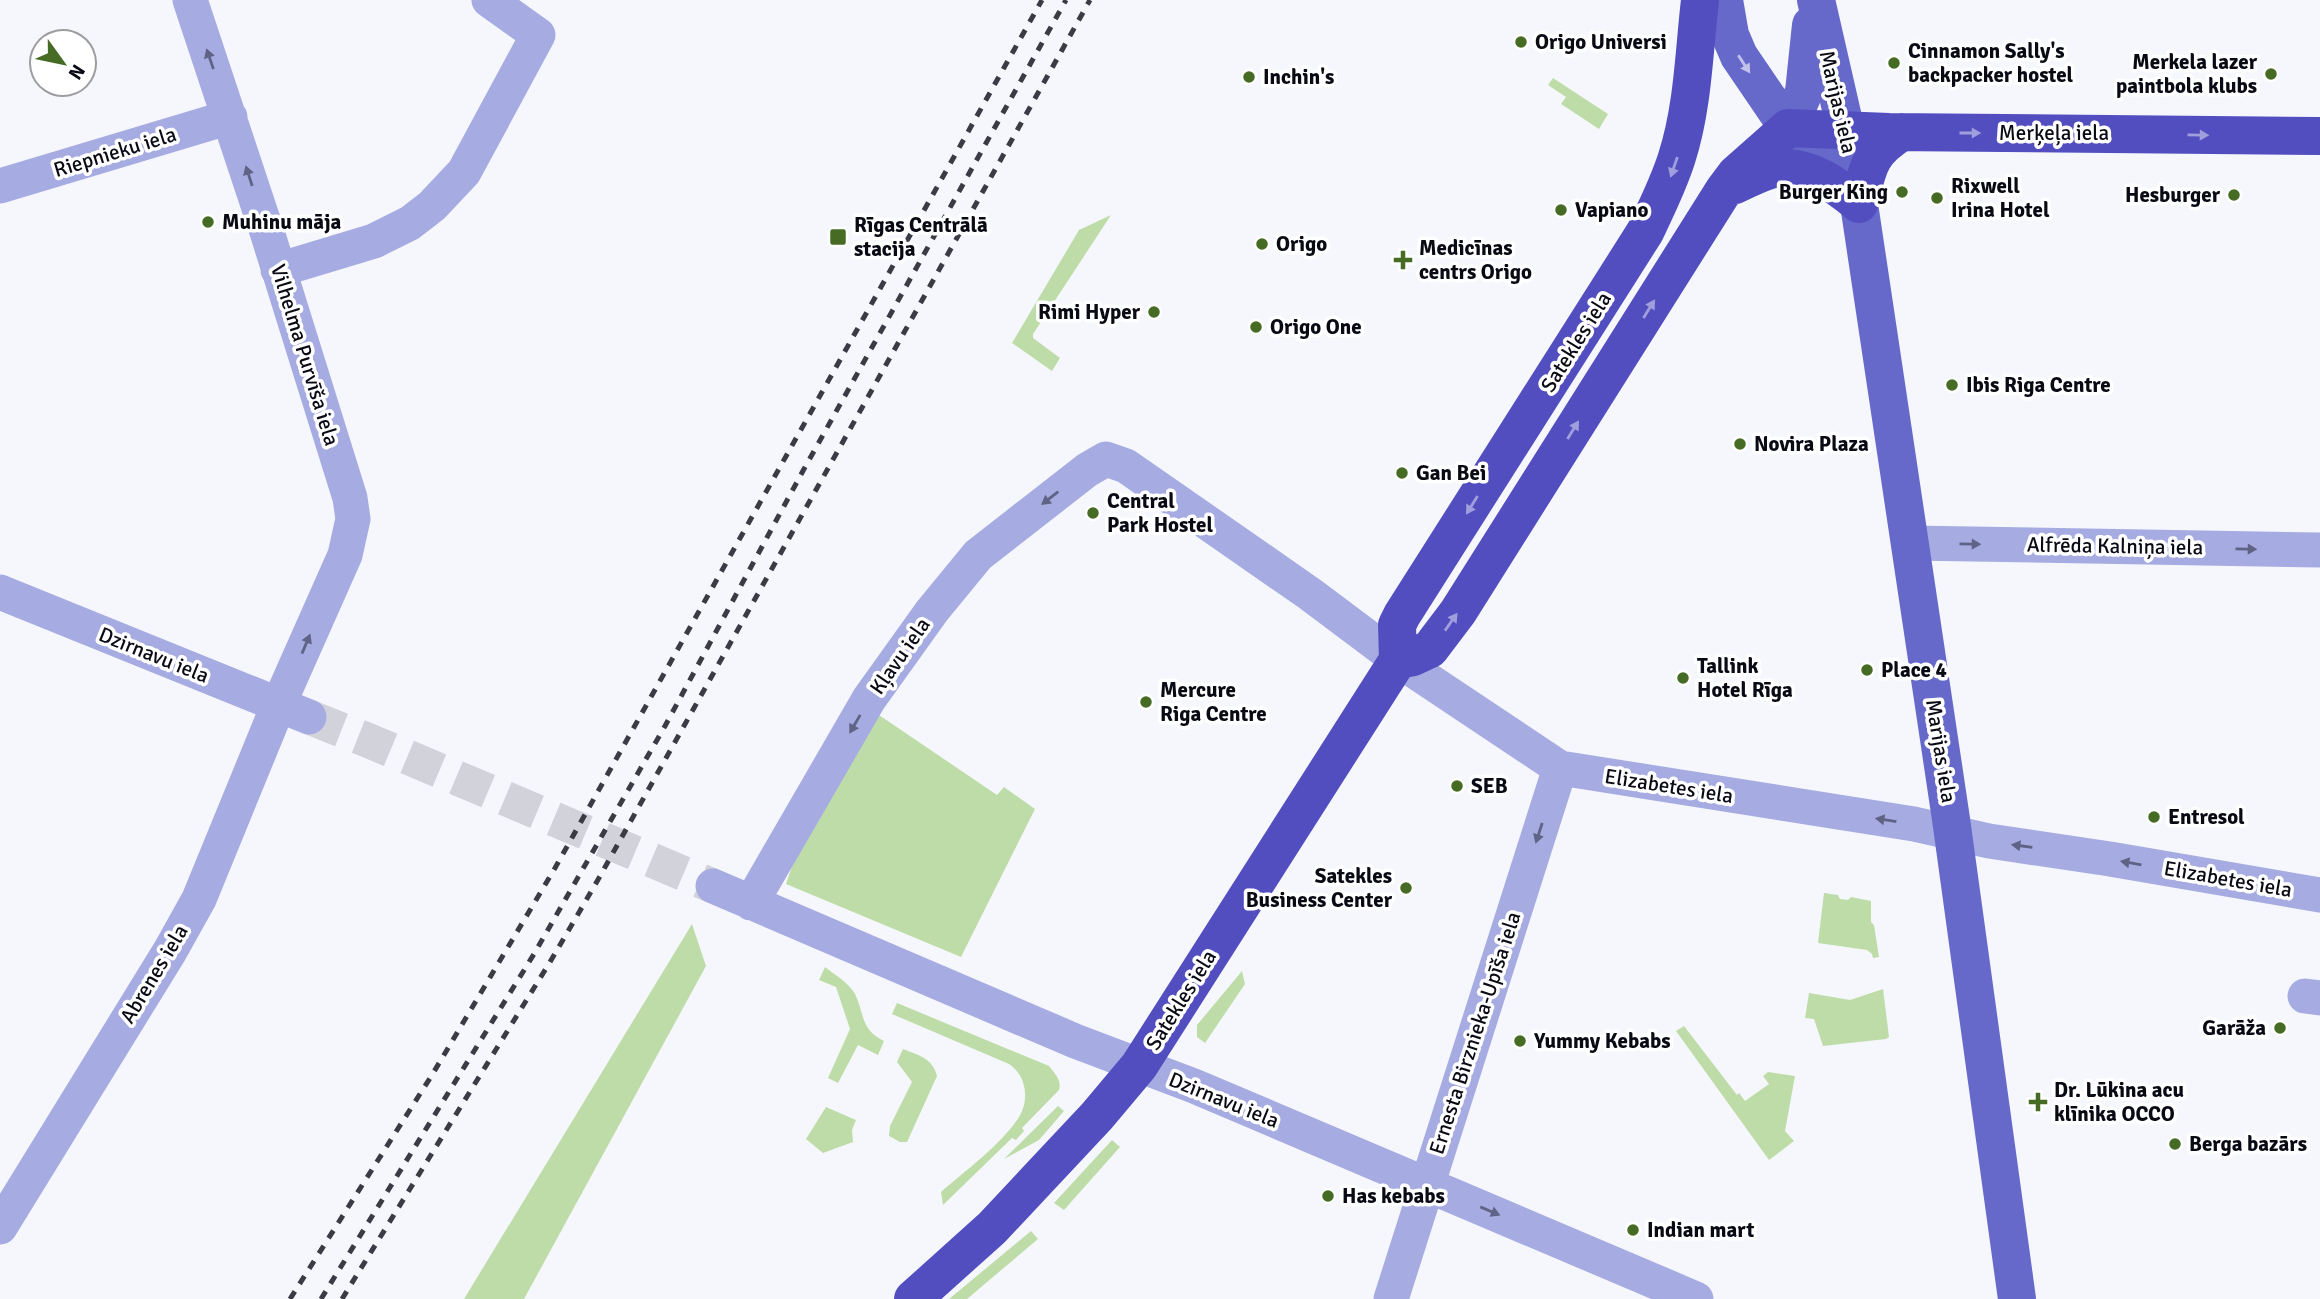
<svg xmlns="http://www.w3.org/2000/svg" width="2320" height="1299" viewBox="0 0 2320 1299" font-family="Signika,sans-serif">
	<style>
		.green { fill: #bedca8 }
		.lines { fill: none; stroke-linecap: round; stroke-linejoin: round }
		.minor-tunnel { stroke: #d2d3da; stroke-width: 35; stroke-dasharray: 35 18; stroke-linecap: butt }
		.minor { stroke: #a6ace2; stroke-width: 35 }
		.major { stroke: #6669ca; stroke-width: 38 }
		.highway { stroke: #524ec0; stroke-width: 38 }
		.rail { stroke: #3a3b45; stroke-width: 5; stroke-dasharray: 9 9; stroke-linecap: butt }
		.oneway { fill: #5f6385 }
		.oneway2 { fill: #c2c3ea }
		.oneway3 { fill: #a09edc }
		.poi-dot { fill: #466b24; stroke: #fff; stroke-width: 2.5 }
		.labels { text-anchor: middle; stroke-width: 7; stroke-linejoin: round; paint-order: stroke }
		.poi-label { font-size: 21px; font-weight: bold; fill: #090a14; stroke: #fff; text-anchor: start }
		.street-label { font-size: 21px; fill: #090a14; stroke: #fff }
	</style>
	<rect width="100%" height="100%" fill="#f6f7fd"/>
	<path class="green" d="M 1553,78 L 1608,114 L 1599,129 L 1561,104 L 1566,97 L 1548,85 Z
		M 1111,215 L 1033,334 L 1033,338 L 1060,358 L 1052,371 L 1012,343 L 1079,230 Z
		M 876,713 L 997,795 L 1004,787 L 1035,809 L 961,957 L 786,884 L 798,849 Z
		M 1824,893 L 1838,895 L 1840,899 L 1848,900 L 1851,897 L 1871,901 L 1871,922 L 1874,925 L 1879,957 L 1873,958 L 1872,954 L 1867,950 L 1818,943 Z
		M 692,924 L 706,966 L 524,1299 L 464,1299 Z
		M 825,967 C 834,974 849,983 855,994 C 865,1015 860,1029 884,1041 L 878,1055 L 858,1045 L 838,1083 L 828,1078 L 850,1029 L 836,987 L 819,980 Z
		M 1242,971 L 1245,984 L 1205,1043 L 1197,1037 L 1197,1025 Z
		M 1883,989 L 1889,1037 L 1886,1039 L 1823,1046 L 1814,1019 L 1805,1018 L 1809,993 L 1850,1000 Z
		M 897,1003 L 1049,1066 C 1055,1074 1062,1080 1059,1090 L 1022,1128 L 1024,1131 L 1016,1140 L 1012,1138 L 943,1205 L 941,1192 C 965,1171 1002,1144 1019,1117 C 1030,1100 1026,1075 1009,1064 L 892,1014 Z
		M 1684,1026 L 1737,1095 L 1739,1093 L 1745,1101 L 1769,1084 L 1763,1076 L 1768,1072 L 1795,1076 L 1785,1131 L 1794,1141 L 1769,1160 L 1676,1031 Z
		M 903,1049 C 918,1055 933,1058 937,1076 L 907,1142 L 900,1142 L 889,1136 L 890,1126 L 912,1082 L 897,1062 Z
		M 1058,1106 L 1064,1111 L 1039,1140 L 1004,1159 Z
		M 826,1107 L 856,1120 L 852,1130 L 853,1142 L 823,1153 L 806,1139 Z
		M 1112,1140 L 1120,1147 L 1064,1210 L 1054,1203 Z
		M 1031,1231 L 1038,1239 L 967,1299 L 949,1299 Z"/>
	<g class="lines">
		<path class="minor-tunnel" d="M 309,717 L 367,740 L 713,886"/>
		<path class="minor" d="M 0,186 L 230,117
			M 278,270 L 374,241 L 410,223 L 432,206 L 464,172 L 538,35 L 489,0
			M 1910,543 L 2320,550
			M 0,592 L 309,717
			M 713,886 L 1075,1041 L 1194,1086 L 1696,1299
			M 751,903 L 869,699 L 932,611 L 978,555 L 1087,470 L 1106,459 L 1126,466 L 1310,594 L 1398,660 L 1560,768 L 1914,824 L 1989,841 L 2110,859 L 2320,895
			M 2305,996 L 2320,998
			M 0,1227 L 170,951 L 199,899 L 278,706 L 345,555 L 353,519 L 350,498 L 268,235 L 190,0
			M 1391,1299 L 1560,768"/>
		<path class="major" d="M 1724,0 L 1730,35 L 1739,56 L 1788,128 L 1847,192
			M 1816,0 L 1846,131 L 1859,204 L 1951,819 L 2017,1299
			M 1788,128 L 1804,92 L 1811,25"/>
		<path class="highway" d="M 1735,185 C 1749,179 1767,168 1782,168 C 1813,167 1837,186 1859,204 C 1868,168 1868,153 1902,132
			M 1398,660 L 1413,657 L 1430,649 L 1458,612 L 1724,190 L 1736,174 L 1788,128 L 1889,132 L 2320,136
			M 913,1299 L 992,1228 L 1097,1116 L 1139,1066 L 1398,660 L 1397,625 L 1402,615 L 1645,232 C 1657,207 1669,183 1677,157 C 1693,107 1694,52 1700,0"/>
		<path class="rail" d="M 290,1299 L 432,1075 L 555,868 L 1042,0
			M 321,1299 L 534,954 L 665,726 L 804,469 L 1066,0
			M 342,1299 L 550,962 L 595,885 L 1090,0"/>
	</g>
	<defs><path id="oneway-solid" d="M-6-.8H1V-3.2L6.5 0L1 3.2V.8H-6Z" transform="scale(1.75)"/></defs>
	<g class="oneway">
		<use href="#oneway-solid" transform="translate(210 59) rotate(-109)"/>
		<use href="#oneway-solid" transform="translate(249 176) rotate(-108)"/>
		<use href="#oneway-solid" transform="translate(1050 498) rotate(142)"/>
		<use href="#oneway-solid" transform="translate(1970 544) rotate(1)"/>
		<use href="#oneway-solid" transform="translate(2246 549) rotate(1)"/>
		<use href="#oneway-solid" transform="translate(306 644) rotate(-67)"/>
		<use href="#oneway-solid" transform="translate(855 724) rotate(120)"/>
		<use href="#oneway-solid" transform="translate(1886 820) rotate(-171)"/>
		<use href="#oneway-solid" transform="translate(1539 833) rotate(108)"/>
		<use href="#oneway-solid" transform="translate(2022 846) rotate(-172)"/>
		<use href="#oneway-solid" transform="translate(2131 863) rotate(-170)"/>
		<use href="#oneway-solid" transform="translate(1490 1211) rotate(23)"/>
	</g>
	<use class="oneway2" href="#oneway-solid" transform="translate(1744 64) rotate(57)"/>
	<g class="oneway3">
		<use href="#oneway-solid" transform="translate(1970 133)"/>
		<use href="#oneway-solid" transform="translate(2198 135) rotate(1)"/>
		<use href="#oneway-solid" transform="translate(1674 167) rotate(109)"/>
		<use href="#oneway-solid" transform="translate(1649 309) rotate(-58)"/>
		<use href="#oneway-solid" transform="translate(1573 430) rotate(-58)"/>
		<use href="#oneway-solid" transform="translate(1472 505) rotate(122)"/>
		<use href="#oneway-solid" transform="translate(1451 622) rotate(-55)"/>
	</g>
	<g class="poi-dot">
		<circle cx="1521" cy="42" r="7"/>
		<circle cx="1894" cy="63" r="7"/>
		<circle cx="2271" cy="74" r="7"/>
		<circle cx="1249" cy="77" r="7"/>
		<circle cx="1902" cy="192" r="7"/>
		<circle cx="2234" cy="195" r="7"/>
		<circle cx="1937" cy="198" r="7"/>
		<circle cx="1561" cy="210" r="7"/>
		<circle cx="208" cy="222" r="7"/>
		<rect x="829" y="228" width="18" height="18" rx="3.5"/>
		<circle cx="1262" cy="244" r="7"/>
		<path d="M1399.5 249.5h7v7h7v7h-7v7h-7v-7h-7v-7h7z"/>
		<circle cx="1154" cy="312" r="7"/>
		<circle cx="1256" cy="327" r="7"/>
		<circle cx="1952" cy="385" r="7"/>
		<circle cx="1740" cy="444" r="7"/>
		<circle cx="1402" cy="473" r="7"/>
		<circle cx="1093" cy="513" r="7"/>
		<circle cx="1867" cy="670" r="7"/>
		<circle cx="1683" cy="678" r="7"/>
		<circle cx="1146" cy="702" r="7"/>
		<circle cx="1457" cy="786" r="7"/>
		<circle cx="2154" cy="817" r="7"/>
		<circle cx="1406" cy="888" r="7"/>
		<circle cx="2280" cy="1028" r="7"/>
		<circle cx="1520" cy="1041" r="7"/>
		<path d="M2034.5 1091.5h7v7h7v7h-7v7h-7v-7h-7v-7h7z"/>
		<circle cx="2175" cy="1144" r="7"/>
		<circle cx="1328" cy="1196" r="7"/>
		<circle cx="1633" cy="1230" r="7"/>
	</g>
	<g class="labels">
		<g class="poi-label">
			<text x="1535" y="49">Origo Universi</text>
			<text x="1908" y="58">Cinnamon Sally's<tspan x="1908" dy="24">backpacker hostel</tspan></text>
			<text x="2257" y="69" text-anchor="end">Merkela lazer<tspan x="2257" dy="24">paintbola klubs</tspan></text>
			<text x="1263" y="84">Inchin's</text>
			<text x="1951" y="193">Rixwell<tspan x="1951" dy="24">Irina Hotel</tspan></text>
			<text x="1888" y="199" text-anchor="end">Burger King</text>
			<text x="2220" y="202" text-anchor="end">Hesburger</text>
			<text x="1575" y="217">Vapiano</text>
			<text x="222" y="229">Muhinu māja</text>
			<text x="854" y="232">Rīgas Centrālā<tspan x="854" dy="24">stacija</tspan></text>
			<text x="1276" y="251">Origo</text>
			<text x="1419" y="255">Medicīnas<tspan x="1419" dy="24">centrs Origo</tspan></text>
			<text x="1140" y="319" text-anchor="end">Rimi Hyper</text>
			<text x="1270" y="334">Origo One</text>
			<text x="1966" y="392">Ibis Riga Centre</text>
			<text x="1754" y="451">Novira Plaza</text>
			<text x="1416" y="480">Gan Bei</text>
			<text x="1107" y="508">Central<tspan x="1107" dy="24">Park Hostel</tspan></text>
			<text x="1697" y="673">Tallink<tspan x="1697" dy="24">Hotel Rīga</tspan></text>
			<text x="1881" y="677">Place 4</text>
			<text x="1160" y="697">Mercure<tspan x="1160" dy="24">Riga Centre</tspan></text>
			<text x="1471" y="793">SEB</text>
			<text x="2168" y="824">Entresol</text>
			<text x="1392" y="883" text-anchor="end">Satekles<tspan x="1392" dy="24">Business Center</tspan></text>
			<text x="2266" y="1035" text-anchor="end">Garāža</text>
			<text x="1534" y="1048">Yummy Kebabs</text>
			<text x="2054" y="1097">Dr. Lūkina acu<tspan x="2054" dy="24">klīnika OCCO</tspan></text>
			<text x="2189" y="1151">Berga bazārs</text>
			<text x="1342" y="1203">Has kebabs</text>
			<text x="1647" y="1237">Indian mart</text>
		</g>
		<g class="street-label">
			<text transform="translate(1838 102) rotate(77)" y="7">Marijas iela</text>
			<text x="2054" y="140">Merķeļa iela</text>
			<text transform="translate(115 152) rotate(-17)" y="7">Riepnieku iela</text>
			<text transform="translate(1576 342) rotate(-58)" y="7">Satekles iela</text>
			<text transform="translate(305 355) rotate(73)" y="7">Vilhelma Purvīša iela</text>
			<text transform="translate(2115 546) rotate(1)" y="7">Alfrēda Kalniņa iela</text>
			<text transform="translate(154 655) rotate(22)" y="7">Dzirnavu iela</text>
			<text transform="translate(900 656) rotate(-55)" y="7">Kļavu iela</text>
			<text transform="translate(1941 751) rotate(81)" y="7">Marijas iela</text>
			<text transform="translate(1669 786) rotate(9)" y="7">Elizabetes iela</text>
			<text transform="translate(2228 879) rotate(10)" y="7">Elizabetes iela</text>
			<text transform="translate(154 974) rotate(-59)" y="7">Abrenes iela</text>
			<text transform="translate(1181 1000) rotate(-58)" y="7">Satekles iela</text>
			<text transform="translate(1475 1033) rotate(-72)" y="7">Ernesta Birznieka-Upīša iela</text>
			<text transform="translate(1224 1100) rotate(22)" y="7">Dzirnavu iela</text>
		</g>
	</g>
	<g transform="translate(63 63) rotate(123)"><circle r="33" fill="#ffffff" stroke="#9d9da1" stroke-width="2"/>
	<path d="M0-5L12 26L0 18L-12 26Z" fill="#466b24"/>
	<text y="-10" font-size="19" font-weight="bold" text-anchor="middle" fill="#090a14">N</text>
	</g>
</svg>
